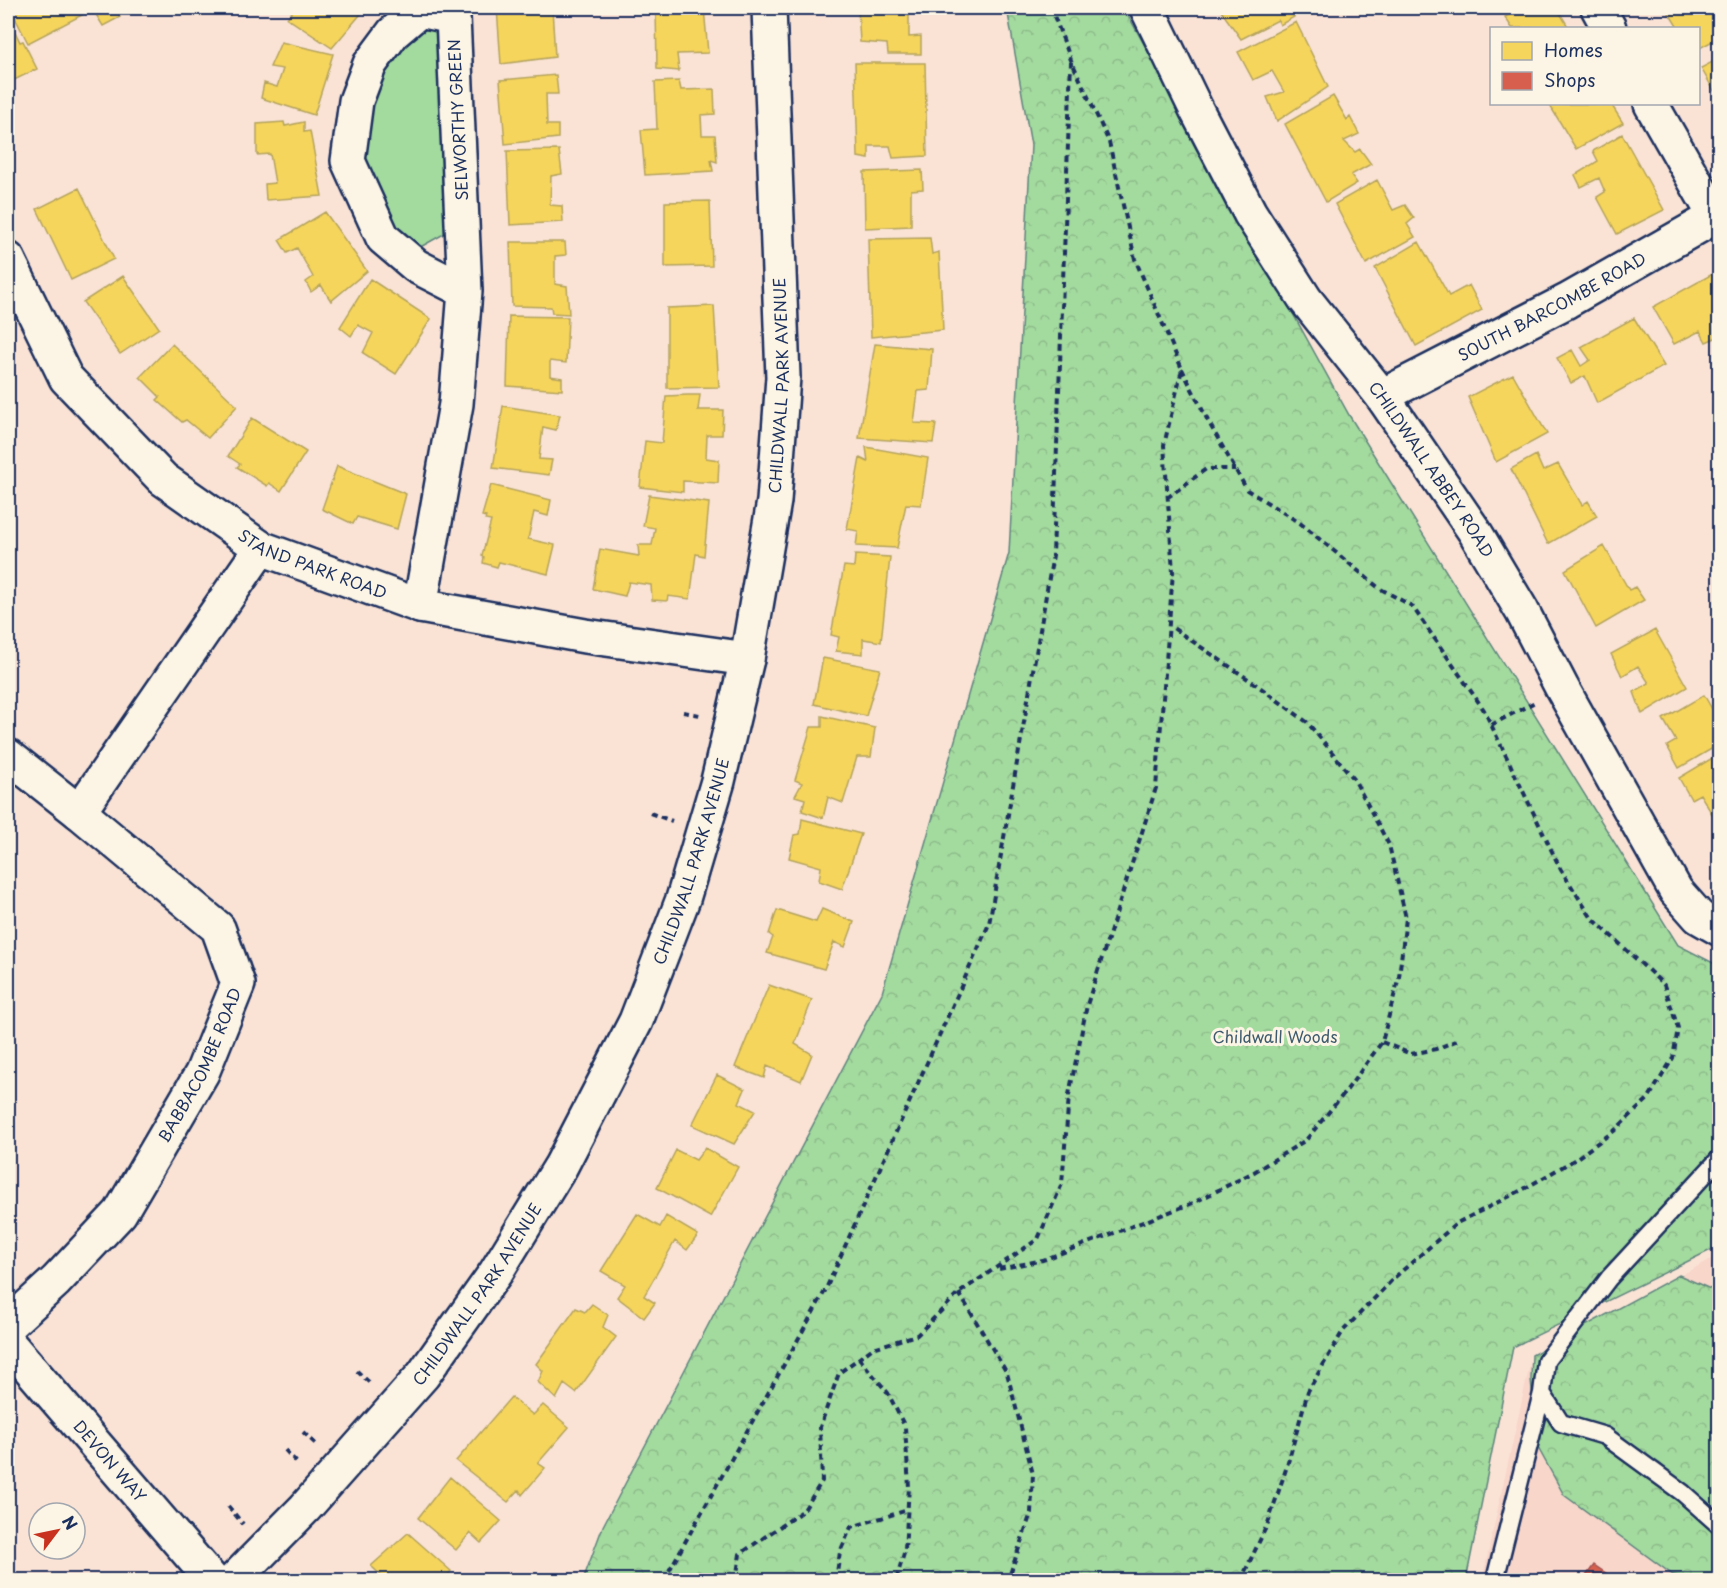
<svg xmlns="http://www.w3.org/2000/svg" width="1727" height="1588" viewBox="0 0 1727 1588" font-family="'Playpen Sans',sans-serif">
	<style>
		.built { fill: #f8d6ca }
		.grass { fill: #a3da9e; stroke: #5f847e; stroke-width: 1.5 }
		.forest { fill: url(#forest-crowns); stroke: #5f847e; stroke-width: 1.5 }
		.homes { fill: #f6d55c; stroke: #b4a35d; stroke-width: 1.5 }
		.shops { fill: #d6604d; stroke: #9e5152; stroke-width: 1.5 }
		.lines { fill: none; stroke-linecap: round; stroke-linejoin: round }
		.service-casing { stroke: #1b2f5e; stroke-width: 21 }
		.minor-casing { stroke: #1b2f5e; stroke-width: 38 }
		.tertiary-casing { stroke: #1b2f5e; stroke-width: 38 }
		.path { stroke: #1b2f5e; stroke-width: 4; stroke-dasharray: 6 4.5; stroke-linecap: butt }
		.service { stroke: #fcf5e5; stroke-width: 16 }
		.minor { stroke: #fcf5e5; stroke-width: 33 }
		.tertiary { stroke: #fcf5e5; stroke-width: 33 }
		.labels { text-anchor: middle; stroke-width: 6; stroke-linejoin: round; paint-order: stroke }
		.street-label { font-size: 16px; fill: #1b2f5e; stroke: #fcf5e5 }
		.park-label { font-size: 16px; fill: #3d5a6e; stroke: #fcf5e5 }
	</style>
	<defs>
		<pattern id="forest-crowns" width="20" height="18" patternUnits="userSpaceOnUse" patternTransform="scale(1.5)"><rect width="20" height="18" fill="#a3da9e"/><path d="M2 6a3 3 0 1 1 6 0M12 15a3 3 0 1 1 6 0" fill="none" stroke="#8cbb8a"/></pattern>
	</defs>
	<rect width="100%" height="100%" fill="#fae3d5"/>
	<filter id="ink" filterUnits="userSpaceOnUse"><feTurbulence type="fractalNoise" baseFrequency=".0167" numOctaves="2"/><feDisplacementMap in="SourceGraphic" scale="12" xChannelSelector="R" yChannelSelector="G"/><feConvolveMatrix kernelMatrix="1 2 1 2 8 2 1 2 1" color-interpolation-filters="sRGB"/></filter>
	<g filter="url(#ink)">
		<path class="built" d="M 1719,1255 L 1719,1580 L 1482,1580 L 1532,1355 Z"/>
		<path class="grass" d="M 439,27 L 451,230 L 415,250 L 391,231 L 364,157 L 370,101 L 408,34 Z"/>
		<path class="forest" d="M 1007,8 L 1124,8 L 1349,415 L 1678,945 L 1719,966 L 1719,1246 L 1513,1347 L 1466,1580 L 583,1580 L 603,1526 L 882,993 L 1009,553 L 1031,145 Z
			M 1679,1275 L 1715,1291 L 1720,1300 L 1719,1580 L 1702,1580 L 1673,1575 L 1564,1495 L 1537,1446 L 1531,1379 L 1532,1355 Z"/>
		<path class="homes" d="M 10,8 L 78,8 L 82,15 L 28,43 Z
			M 92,8 L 121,8 L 115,10 L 120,17 L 103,26 Z
			M 295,8 L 366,8 L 332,48 L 287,18 Z
			M 497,8 L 552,8 L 555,57 L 501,64 Z
			M 656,8 L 704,8 L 708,53 L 677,54 L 679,71 L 657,69 Z
			M 858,8 L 909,8 L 909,37 L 921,36 L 921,54 L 888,54 L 887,44 L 860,42 Z
			M 1219,8 L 1289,8 L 1294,17 L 1280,25 L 1278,20 L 1241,39 Z
			M 1521,8 L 1557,8 L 1569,28 L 1512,28 L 1505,17 Z
			M 1666,8 L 1716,8 L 1720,13 L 1720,37 L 1698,49 L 1698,28 L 1678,28 Z
			M 8,17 L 20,42 L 23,41 L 37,69 L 8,83 Z
			M 1296,22 L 1328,87 L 1277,121 L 1267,97 L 1284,92 L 1272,71 L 1253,80 L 1238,52 Z
			M 281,42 L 333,54 L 314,115 L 261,98 L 264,83 L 277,87 L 283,69 L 270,67 Z
			M 1720,58 L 1720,94 L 1717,96 L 1701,68 Z
			M 855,63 L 925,63 L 927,156 L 893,158 L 890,146 L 869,146 L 869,159 L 858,157 Z
			M 556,75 L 558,94 L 546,94 L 547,125 L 558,125 L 558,138 L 505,144 L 500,80 Z
			M 679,81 L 681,90 L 714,89 L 715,114 L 701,115 L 702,135 L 715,135 L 717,162 L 711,160 L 713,171 L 645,175 L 641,130 L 657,129 L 655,82 Z
			M 1333,96 L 1347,120 L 1350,117 L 1359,134 L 1344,141 L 1355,152 L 1360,149 L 1371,164 L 1351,175 L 1357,183 L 1326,202 L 1285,124 Z
			M 1549,104 L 1611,104 L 1623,123 L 1576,149 Z
			M 284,122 L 285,126 L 304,122 L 304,132 L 310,131 L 322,196 L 266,200 L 265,184 L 275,183 L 270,154 L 257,155 L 257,124 Z
			M 1622,134 L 1664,210 L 1617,234 L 1597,197 L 1605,192 L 1599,178 L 1581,187 L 1575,175 L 1598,161 L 1593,151 Z
			M 559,150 L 562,174 L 551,176 L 550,205 L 562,206 L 563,222 L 510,225 L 507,151 Z
			M 922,170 L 923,189 L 911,190 L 911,226 L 865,228 L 864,172 Z
			M 1377,180 L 1393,210 L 1405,205 L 1414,218 L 1407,224 L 1415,237 L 1366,264 L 1335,204 Z
			M 79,188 L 114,259 L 71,280 L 37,209 Z
			M 710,201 L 712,266 L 665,267 L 665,202 Z
			M 325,212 L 367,271 L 331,301 L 321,285 L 311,292 L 306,282 L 313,277 L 297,248 L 287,253 L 279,240 Z
			M 930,238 L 932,254 L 939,252 L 943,330 L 871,337 L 868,239 Z
			M 510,242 L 565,242 L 566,255 L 555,256 L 555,284 L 567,286 L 569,314 L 552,313 L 551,307 L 512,306 Z
			M 1419,242 L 1449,296 L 1469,285 L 1482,310 L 1416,346 L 1375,268 Z
			M 1716,272 L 1720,279 L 1720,336 L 1706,342 L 1700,331 L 1674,344 L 1653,307 Z
			M 123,276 L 159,328 L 120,354 L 83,302 Z
			M 370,279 L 431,319 L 396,374 L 363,353 L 373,333 L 358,325 L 351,336 L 340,327 Z
			M 714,306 L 719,387 L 667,388 L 667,308 Z
			M 509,316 L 568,317 L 566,363 L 550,361 L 550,376 L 562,378 L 562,390 L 507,386 Z
			M 1634,318 L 1664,366 L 1597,403 L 1585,376 L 1571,383 L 1557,358 L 1572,350 L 1581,366 L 1590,360 L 1581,347 Z
			M 172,344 L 237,406 L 208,438 L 186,420 L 182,422 L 157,400 L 160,397 L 140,377 Z
			M 875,344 L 932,349 L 929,390 L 918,391 L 914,423 L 936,424 L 933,443 L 859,438 Z
			M 1513,374 L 1547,434 L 1496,462 L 1468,397 Z
			M 688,395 L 700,395 L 698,410 L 723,410 L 722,435 L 707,435 L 706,458 L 719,460 L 718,483 L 683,481 L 683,492 L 640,487 L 645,441 L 662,443 L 666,396 Z
			M 503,406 L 560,415 L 556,430 L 543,427 L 539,459 L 552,460 L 549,475 L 493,468 Z
			M 252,418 L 306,452 L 281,491 L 269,483 L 267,486 L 237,467 L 240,464 L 228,456 Z
			M 866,447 L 928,458 L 921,505 L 906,504 L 897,548 L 856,546 L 858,531 L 847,529 L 860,458 L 868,462 Z
			M 1536,455 L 1543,471 L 1558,464 L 1582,505 L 1588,501 L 1597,516 L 1548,544 L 1511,469 Z
			M 337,466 L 406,494 L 397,529 L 357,517 L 353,524 L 322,509 Z
			M 491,485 L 551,500 L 548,516 L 534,512 L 528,539 L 555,545 L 548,574 L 499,562 L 497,567 L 483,563 L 484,557 L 482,556 L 491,521 L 485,520 L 486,517 L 482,516 Z
			M 649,495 L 709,503 L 704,556 L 696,554 L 690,599 L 668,596 L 667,601 L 652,600 L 651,585 L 629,582 L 625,596 L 593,589 L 600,549 L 639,556 L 638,545 L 652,545 L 655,528 L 643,526 Z
			M 1604,546 L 1629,590 L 1635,587 L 1644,600 L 1596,628 L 1565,570 Z
			M 855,555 L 890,557 L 881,642 L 863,639 L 863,654 L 836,651 L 839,637 L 831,635 L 844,566 L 854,567 Z
			M 1655,630 L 1687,687 L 1642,714 L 1634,692 L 1649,683 L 1638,666 L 1622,676 L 1611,654 Z
			M 823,658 L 880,669 L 866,716 L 814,704 Z
			M 1704,695 L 1720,723 L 1720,744 L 1679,768 L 1667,746 L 1676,741 L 1663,719 Z
			M 822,716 L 875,728 L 871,757 L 857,757 L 843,803 L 828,797 L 823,818 L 802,811 L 805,799 L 795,796 L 802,783 L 795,780 L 811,727 L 822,727 Z
			M 1714,757 L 1720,766 L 1720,827 L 1700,794 L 1691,799 L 1679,778 Z
			M 802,819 L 861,834 L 842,889 L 819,881 L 821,867 L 789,858 L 794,835 L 800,834 Z
			M 822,909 L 854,922 L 845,947 L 834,942 L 824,969 L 767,953 L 773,937 L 769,934 L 777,910 L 816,922 Z
			M 769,985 L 812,1000 L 795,1044 L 812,1054 L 801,1081 L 767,1066 L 764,1078 L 735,1067 Z
			M 717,1075 L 745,1089 L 739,1103 L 755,1111 L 734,1144 L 692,1125 Z
			M 705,1148 L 738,1167 L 710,1217 L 657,1188 L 676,1150 L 696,1160 Z
			M 637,1214 L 660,1227 L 666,1216 L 698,1235 L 687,1250 L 675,1241 L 644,1296 L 655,1303 L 644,1318 L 617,1297 L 625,1285 L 601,1271 Z
			M 592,1304 L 608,1315 L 603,1327 L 616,1337 L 576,1393 L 564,1384 L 556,1399 L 538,1382 L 543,1371 L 536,1364 L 576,1308 L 585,1312 Z
			M 511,1397 L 533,1415 L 543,1405 L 569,1427 L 538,1463 L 545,1468 L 522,1495 L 519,1490 L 508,1502 L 456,1461 Z
			M 450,1477 L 501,1521 L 481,1543 L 470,1533 L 456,1550 L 418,1518 Z
			M 408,1533 L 451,1571 L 444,1580 L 386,1580 L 371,1566 Z"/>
		<path class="shops" d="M 1594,1565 L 1616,1580 L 1583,1580 Z"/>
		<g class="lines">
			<defs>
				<path id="service" d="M 1720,1158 L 1609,1278 L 1546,1361 L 1542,1393 L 1561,1423 L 1605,1436 L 1683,1493 L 1720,1526
					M 1495,1580 L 1542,1393"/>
				<g id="minor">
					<path id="s1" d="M 1147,8 L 1196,109 L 1250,213 L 1305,299 L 1382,396 L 1475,532 L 1522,611 L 1562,688 L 1676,891 L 1699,917 L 1720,929"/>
					<path d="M 1598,8 L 1609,28"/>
					<path d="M 1651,104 L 1716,218"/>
					<path id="s2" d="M 8,259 L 66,378 L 163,479 L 261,548 L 420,606 L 585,636 L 747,659"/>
					<path id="s3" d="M 1382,396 L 1567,301 L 1720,214"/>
					<path d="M 420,606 L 456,404 L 465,291 L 453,17 L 420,10 L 393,33 L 370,64 L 356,101 L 348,161 L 383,238 L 416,266 L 465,291"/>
					<path d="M 8,756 L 79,812"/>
					<path id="s4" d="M 8,1325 L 56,1281 L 120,1213 L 202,1073 L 238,984 L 218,928 L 79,812 L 261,548"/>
					<path id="s5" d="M 8,1343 L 212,1580"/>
				</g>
				<g id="tertiary">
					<path id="s6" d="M 234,1580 L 305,1508 L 423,1375 L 496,1272 L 561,1166 L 636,1021 L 683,899 L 718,781 L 747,659 L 774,501 L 783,377 L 769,8"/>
				</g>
			</defs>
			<use href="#service" class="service-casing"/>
			<use href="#minor" class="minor-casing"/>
			<use href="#tertiary" class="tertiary-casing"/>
			<path class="path" d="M 1182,369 L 1208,421 L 1247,490 L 1300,523 L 1379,588 L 1412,606 L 1484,710 L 1561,870 L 1591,917 L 1664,985 L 1678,1028 L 1673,1058 L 1648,1099 L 1614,1131 L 1574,1160 L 1522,1190 L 1457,1223 L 1394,1278 L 1343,1331 L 1308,1391 L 1287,1466 L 1268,1523 L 1241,1580
				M 1167,498 L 1206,469 L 1235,469
				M 683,712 L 700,715
				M 1491,725 L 1535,702
				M 650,813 L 672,821
				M 1382,1042 L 1411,1054 L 1436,1049 L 1460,1039
				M 999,1269 L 1043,1260 L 1193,1203 L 1254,1172 L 1306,1140 L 1346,1091 L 1382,1042 L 1399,977 L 1406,918 L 1389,845 L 1354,779 L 1307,722 L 1254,683 L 1170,626
				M 959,1293 L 1007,1373 L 1033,1474 L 1031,1513 L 1008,1580
				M 859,1358 L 888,1393 L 905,1427 L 909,1487 L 905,1550 L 896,1580
				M 357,1371 L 372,1385
				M 303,1432 L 318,1446
				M 285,1450 L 299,1465
				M 228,1506 L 243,1524
				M 664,1580 L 825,1291 L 989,924 L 1053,555 L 1071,62
				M 736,1580 L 740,1554 L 804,1510 L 822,1481 L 820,1427 L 839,1373 L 873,1348 L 917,1335 L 959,1293 L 1038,1239 L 1062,1184 L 1069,1095 L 1087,1005 L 1156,788 L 1173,572 L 1164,445 L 1182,369 L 1135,259 L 1109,142 L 1071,60 L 1051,8
				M 836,1580 L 840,1552 L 851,1527 L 908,1510"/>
			<use href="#service" class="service"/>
			<use href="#minor" class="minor"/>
			<use href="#tertiary" class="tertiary"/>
		</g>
	</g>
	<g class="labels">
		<g class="street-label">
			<text transform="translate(458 120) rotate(-93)" y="6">SELWORTHY GREEN</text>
			<text dy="6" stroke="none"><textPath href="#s3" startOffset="192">SOUTH BARCOMBE ROAD</textPath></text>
			<text dy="6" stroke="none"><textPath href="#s6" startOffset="1348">CHILDWALL PARK AVENUE</textPath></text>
			<text dy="6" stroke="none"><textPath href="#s1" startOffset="544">CHILDWALL ABBEY ROAD</textPath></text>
			<text dy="6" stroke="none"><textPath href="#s2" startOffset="446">STAND PARK ROAD</textPath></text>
			<text dy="6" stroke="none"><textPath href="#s6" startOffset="862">CHILDWALL PARK AVENUE</textPath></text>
			<text dy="6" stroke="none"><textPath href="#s4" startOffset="327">BABBACOMBE ROAD</textPath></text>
			<text dy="6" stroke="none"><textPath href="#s6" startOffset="376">CHILDWALL PARK AVENUE</textPath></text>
			<text dy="6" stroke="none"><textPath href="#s5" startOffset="156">DEVON WAY</textPath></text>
		</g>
		<g class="park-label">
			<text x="1275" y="1043">Childwall Woods</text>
		</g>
	</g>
	<rect width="1727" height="1588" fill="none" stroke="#fcf5e5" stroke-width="30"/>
	<rect x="15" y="15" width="1697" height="1558" fill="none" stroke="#1b2f5e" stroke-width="2" filter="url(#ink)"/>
	<rect x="1490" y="27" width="210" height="78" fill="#fcf5e5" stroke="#a2a6af" stroke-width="1.5"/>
	<rect x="1502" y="42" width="30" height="18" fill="#f6d55c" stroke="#a2a6af" stroke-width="1.5"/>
	<text x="1544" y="57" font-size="18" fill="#1b2f5e">Homes</text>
	<rect x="1502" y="72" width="30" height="18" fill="#d6604d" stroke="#a2a6af" stroke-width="1.5"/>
	<text x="1544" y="87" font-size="18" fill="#1b2f5e">Shops</text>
	<g transform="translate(57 1531) rotate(58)"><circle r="28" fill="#fcf5e5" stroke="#a2a6af" stroke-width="1.5"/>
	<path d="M0-4.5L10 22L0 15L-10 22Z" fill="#c8321e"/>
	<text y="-9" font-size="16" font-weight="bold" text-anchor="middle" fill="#1b2f5e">N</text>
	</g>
</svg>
